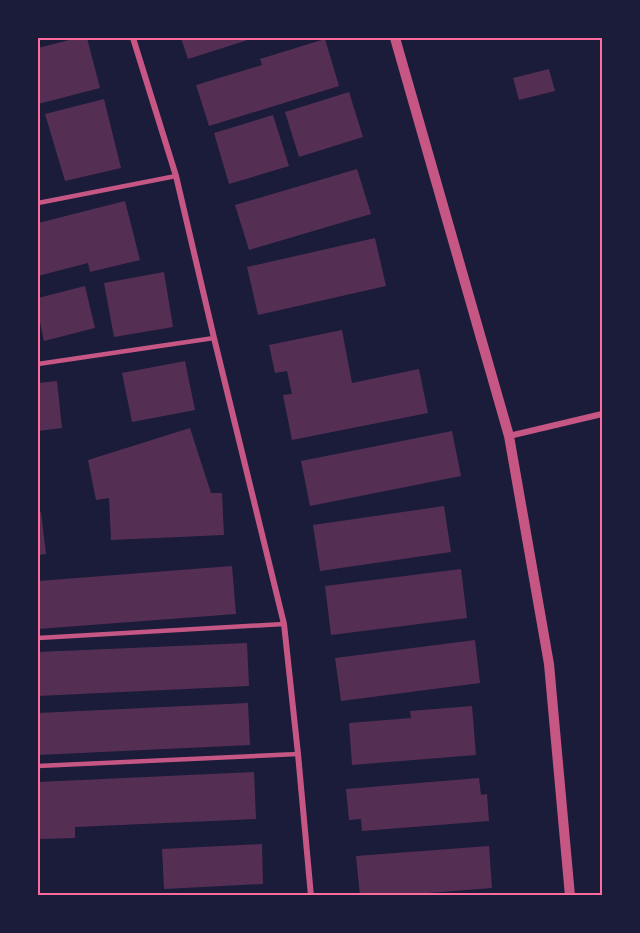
<svg xmlns="http://www.w3.org/2000/svg" width="640" height="933" viewBox="0 0 640 933" font-family="Arial,sans-serif">
	<style>
		.building { fill: #542f53 }
		.lines { fill: none; stroke-linecap: round; stroke-linejoin: round }
		.service { stroke: #c65784; stroke-width: 4.5 }
		.minor { stroke: #c65784; stroke-width: 6 }
		.tertiary { stroke: #c65784; stroke-width: 10 }
		.neatline { fill: none; stroke: #ff6b9d; stroke-width: 2 }
	</style>
	<rect width="100%" height="100%" fill="#1b1b3a"/>
	<path class="building" d="M 77,38 L 87,38 L 100,88 L 38,104 L 38,48 Z
		M 181,38 L 254,38 L 188,59 Z
		M 325,39 L 339,86 L 209,126 L 196,85 L 262,65 L 260,59 Z
		M 549,69 L 555,91 L 519,100 L 513,78 Z
		M 349,92 L 363,137 L 299,157 L 285,112 Z
		M 104,99 L 121,168 L 65,181 L 45,114 Z
		M 273,115 L 289,166 L 229,184 L 214,133 Z
		M 357,169 L 371,214 L 249,250 L 235,205 Z
		M 125,201 L 140,260 L 90,272 L 88,263 L 38,276 L 38,223 Z
		M 375,238 L 386,286 L 258,315 L 247,267 Z
		M 164,272 L 173,327 L 114,337 L 104,283 Z
		M 85,286 L 95,328 L 44,341 L 38,313 L 38,298 Z
		M 342,330 L 352,383 L 419,369 L 428,413 L 292,440 L 283,395 L 292,394 L 287,371 L 275,373 L 269,345 Z
		M 185,361 L 195,410 L 132,422 L 122,373 Z
		M 57,381 L 62,428 L 38,431 L 38,383 Z
		M 190,428 L 211,493 L 222,493 L 224,535 L 111,540 L 109,498 L 96,500 L 88,460 Z
		M 452,431 L 461,476 L 310,506 L 301,461 Z
		M 444,506 L 451,552 L 320,571 L 313,525 Z
		M 41,512 L 46,554 L 38,555 L 38,513 Z
		M 232,566 L 236,614 L 38,629 L 38,581 Z
		M 461,569 L 467,618 L 331,635 L 325,586 Z
		M 475,640 L 480,683 L 341,701 L 335,658 Z
		M 247,643 L 249,686 L 38,696 L 38,652 Z
		M 248,703 L 250,745 L 38,755 L 38,713 Z
		M 472,706 L 476,755 L 352,765 L 349,723 L 411,718 L 410,711 Z
		M 254,772 L 256,819 L 75,827 L 75,838 L 40,839 L 39,820 L 38,820 L 38,782 Z
		M 479,778 L 481,795 L 487,794 L 489,821 L 362,831 L 361,819 L 349,820 L 346,789 Z
		M 262,844 L 263,884 L 164,889 L 162,849 Z
		M 489,846 L 492,888 L 390,896 L 360,896 L 356,856 Z"/>
	<g class="lines">
		<path class="service" d="M 38,203 L 176,176
			M 38,364 L 214,338
			M 38,638 L 284,624
			M 38,766 L 298,754"/>
		<path class="minor" d="M 133,38 L 176,176 L 214,338 L 284,624 L 298,754 L 311,896
			M 509,436 L 602,414"/>
		<path class="tertiary" d="M 395,38 L 509,436 L 549,664 L 570,896"/>
	</g>
	<rect width="640" height="933" fill="none" stroke="#1b1b3a" stroke-width="78"/>
	<rect x="39" y="39" width="562" height="855" class="neatline"/>
</svg>
